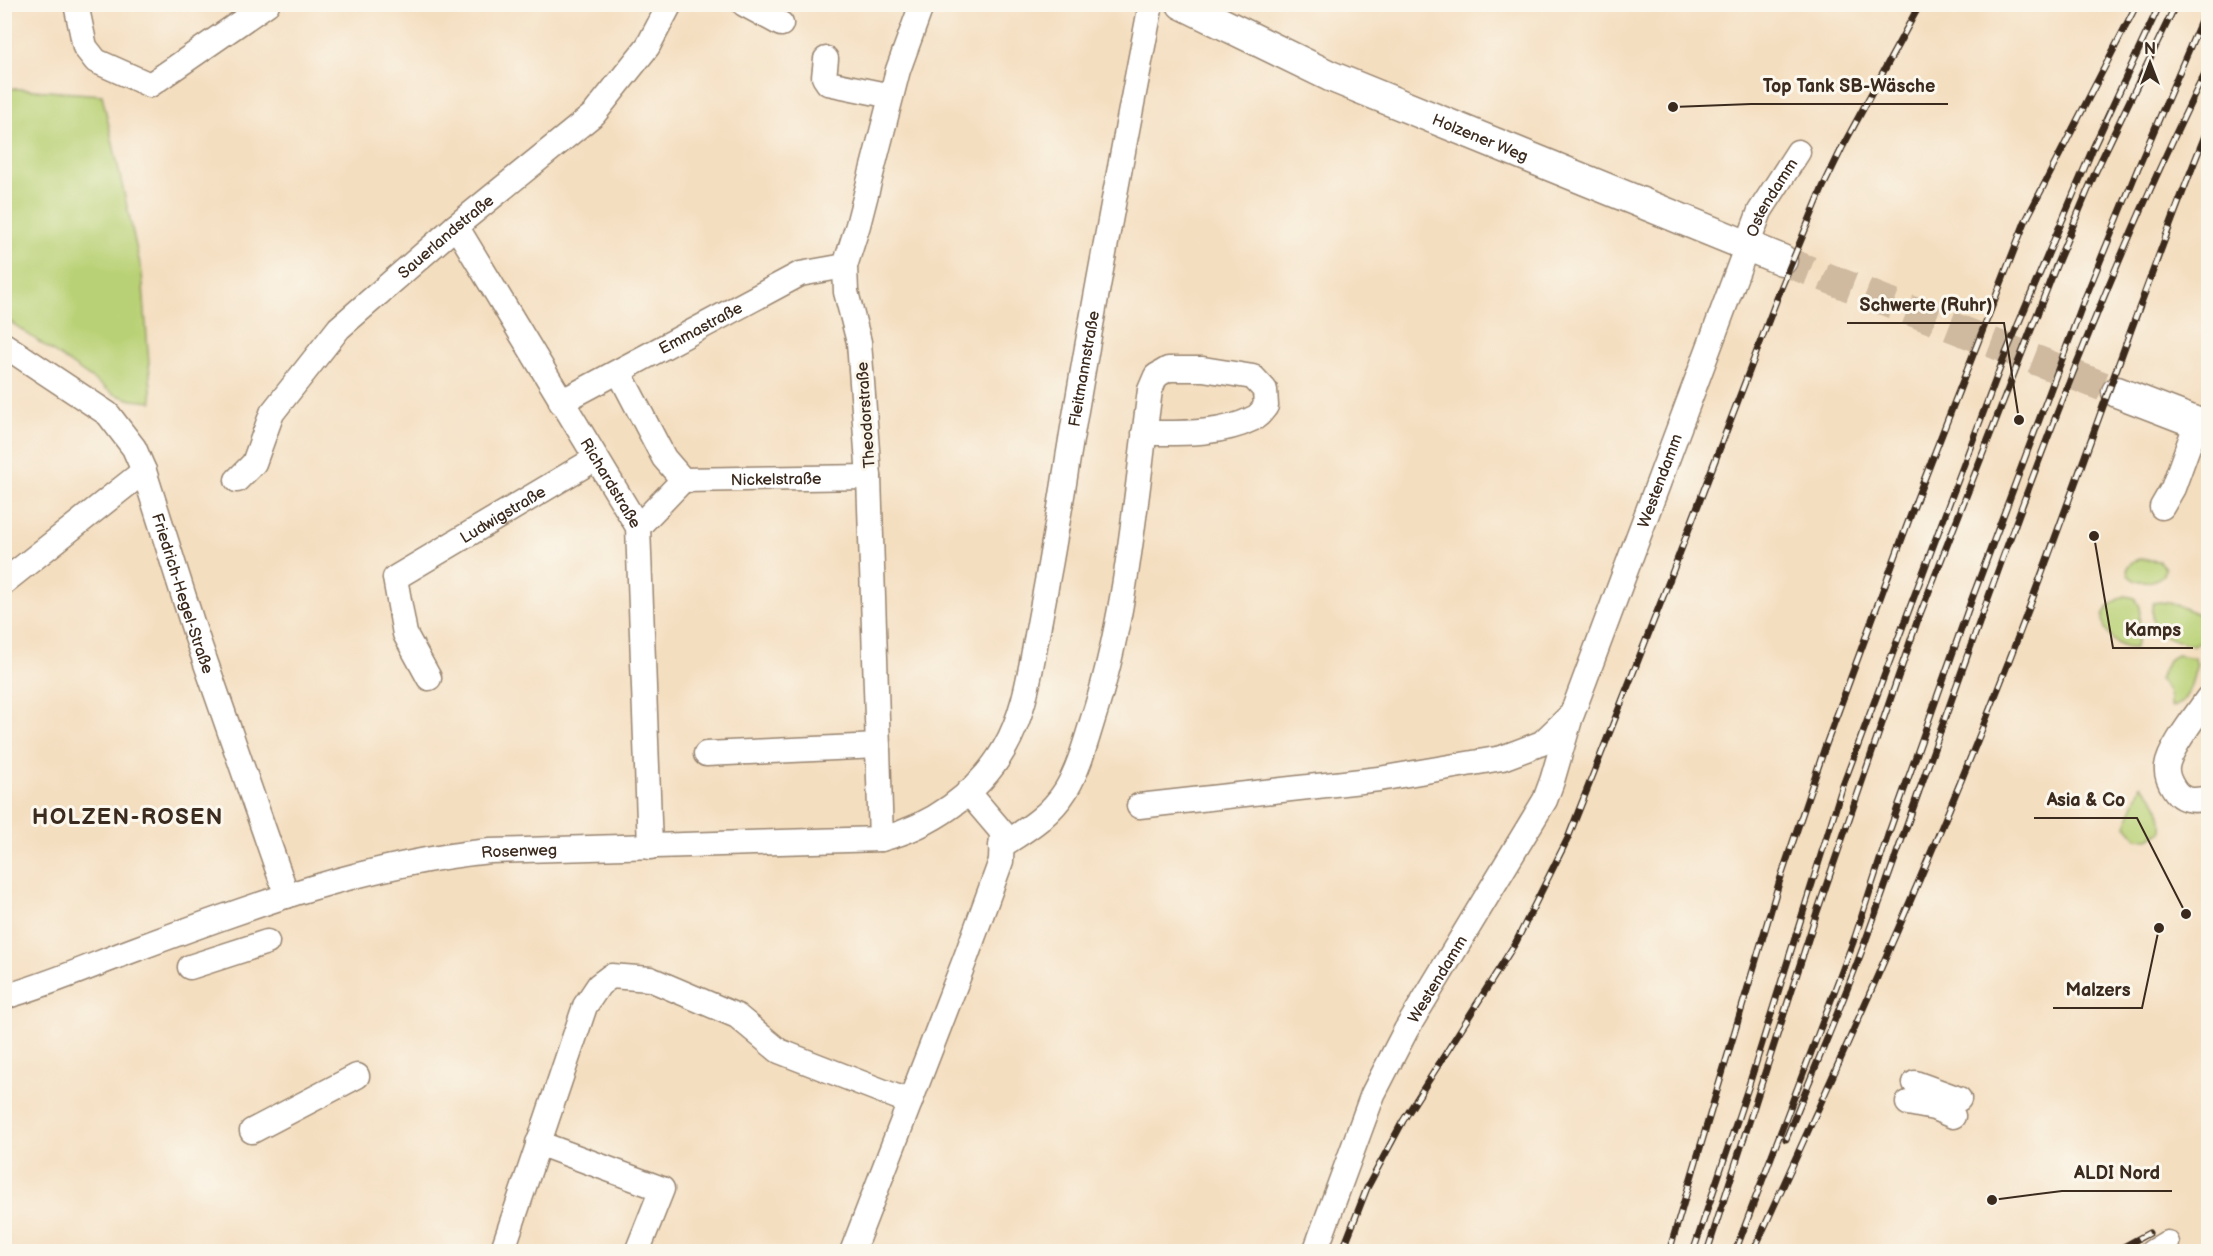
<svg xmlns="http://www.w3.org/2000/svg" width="2213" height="1256" viewBox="0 0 2213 1256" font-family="'Balsamiq Sans',sans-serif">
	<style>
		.green { fill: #b9d176; stroke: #7a7e4a; stroke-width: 1.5 }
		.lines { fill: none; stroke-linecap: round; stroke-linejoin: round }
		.major-tunnel { stroke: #cfbaa0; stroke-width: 30; stroke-dasharray: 30 15; stroke-linecap: butt }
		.minor-casing { stroke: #98846f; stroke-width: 27 }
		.major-casing { stroke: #98846f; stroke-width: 33 }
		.minor { stroke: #fff; stroke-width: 24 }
		.major { stroke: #fff; stroke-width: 30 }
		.rail-casing { stroke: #3b2a1e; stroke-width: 7 }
		.rail { stroke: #fbf7ec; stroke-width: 4.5; stroke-dasharray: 14; stroke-linecap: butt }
		.labels { text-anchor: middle; stroke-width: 6; stroke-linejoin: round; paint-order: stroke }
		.street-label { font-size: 16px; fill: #3b2a1e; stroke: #fbf7ec }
		.district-label { font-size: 22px; font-weight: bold; letter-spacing: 1.5px; fill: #3b2a1e; stroke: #fbf7ec }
		.leader { fill: none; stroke: #3b2a1e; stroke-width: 2 }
		.callout-dot { fill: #3b2a1e; stroke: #fbf7ec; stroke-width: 2 }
		.callout-label { font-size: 18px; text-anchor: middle; font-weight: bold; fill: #3b2a1e; stroke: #fbf7ec; stroke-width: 6; stroke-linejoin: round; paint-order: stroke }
	</style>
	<rect width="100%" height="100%" fill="#fbf7ec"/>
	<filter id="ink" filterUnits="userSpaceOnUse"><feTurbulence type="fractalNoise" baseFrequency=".0167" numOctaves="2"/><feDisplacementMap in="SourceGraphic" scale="12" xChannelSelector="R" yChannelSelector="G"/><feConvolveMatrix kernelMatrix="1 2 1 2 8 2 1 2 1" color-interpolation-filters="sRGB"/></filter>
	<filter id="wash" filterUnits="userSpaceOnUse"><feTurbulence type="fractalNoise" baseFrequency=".008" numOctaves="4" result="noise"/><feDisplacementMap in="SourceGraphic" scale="24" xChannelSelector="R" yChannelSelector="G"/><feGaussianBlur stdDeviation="1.35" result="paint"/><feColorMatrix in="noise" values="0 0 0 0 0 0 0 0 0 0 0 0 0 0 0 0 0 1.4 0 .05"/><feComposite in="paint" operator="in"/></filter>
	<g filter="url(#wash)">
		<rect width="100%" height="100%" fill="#f4dec0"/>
		<path class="green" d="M 5,88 L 102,95 L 142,273 L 152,402 L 132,400 L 114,394 L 5,318 Z
			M 2139,559 L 2159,561 L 2165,568 L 2164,575 C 2152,583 2138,586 2128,575 L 2127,569 L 2132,562 Z
			M 2125,596 L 2135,598 L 2140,607 L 2139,630 L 2141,631 L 2135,648 C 2119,651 2099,631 2104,614 C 2107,606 2117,599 2125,596 Z
			M 2160,602 L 2174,604 L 2208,618 C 2209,630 2205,641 2193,645 C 2169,639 2146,634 2153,603 Z
			M 2177,655 L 2194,658 L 2197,664 C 2192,679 2189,706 2170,707 C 2171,695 2168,687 2159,680 L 2168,660 Z
			M 2141,785 C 2155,796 2164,813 2162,831 L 2149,839 L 2137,838 L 2126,825 Z"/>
	</g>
	<g filter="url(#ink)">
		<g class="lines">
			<path class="major-tunnel" d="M 1782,260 L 2117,392"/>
			<defs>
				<g id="minor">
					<path d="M 76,4 L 85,47 L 96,61 L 150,85 L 267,4"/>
					<path d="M 744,4 L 781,24"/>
					<path d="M 826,59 L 824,77 L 828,83 L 891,96"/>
					<path id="s1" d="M 456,226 L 638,527 L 650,847"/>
					<path id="s2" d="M 4,345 L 108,414 L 134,448 L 144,471 L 195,632 L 287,896"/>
					<path d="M 619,372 L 664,458 L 683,480"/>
					<path id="s3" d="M 561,402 L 800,274 L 845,266"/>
					<path id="s4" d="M 237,480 L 254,463 L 272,413 L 339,328 L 456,226 L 594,114 L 648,46 L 670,4"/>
					<path id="s5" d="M 683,480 L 869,477"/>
					<path d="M 2162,507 L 2173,488 L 2197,422"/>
					<path d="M 638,527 L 683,480"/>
					<path d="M 4,582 L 144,471"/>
					<path id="s6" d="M 429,678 L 405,634 L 395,578 L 595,459"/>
					<path d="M 2208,698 C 2197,714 2169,749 2167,767 C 2166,775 2170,783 2174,789 C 2182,802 2196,801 2208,798"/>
					<path d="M 706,754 L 878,746"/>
					<path id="s7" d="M 1139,806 L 1379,779 L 1502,758 L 1542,743 L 1572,714 L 1760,211 L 1798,152"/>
					<path d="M 881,839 L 869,477 L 859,342 L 846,292 L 845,266 L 858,225 L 898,70 L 922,4"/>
					<path d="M 1001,846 C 1026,830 1050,816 1066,790 C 1078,770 1085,745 1092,722 C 1127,616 1135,501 1150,390 L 1156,376 L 1168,369 L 1203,369 L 1253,377 L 1265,390 L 1266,406 C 1262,411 1258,417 1252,419 C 1220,435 1179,433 1144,433"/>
					<path d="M 190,967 L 267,942"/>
					<path id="s8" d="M 4,997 C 50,984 93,965 136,949 C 251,906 368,863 490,851 L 881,839 C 930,827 978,794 1004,749 C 1025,713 1030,671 1038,630 C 1049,573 1059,516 1068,458 C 1093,306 1122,155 1151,4"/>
					<path d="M 1915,1083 L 1959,1099"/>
					<path d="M 1908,1103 L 1934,1108 L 1953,1116"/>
					<path d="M 252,1131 L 357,1076"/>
					<path d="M 538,1143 L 662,1189 L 637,1252"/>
					<path d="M 502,1252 L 585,1006 L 599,985 L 611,976 L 650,979 L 737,1016 L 779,1051 L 910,1102"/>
					<path d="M 852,1252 L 966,957 L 1001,861 L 1002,832 L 968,792"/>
					<path id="s9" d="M 1315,1252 L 1373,1094 L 1406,1030 L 1545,800 L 1552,781 L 1571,716"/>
					<path d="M 2152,1252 L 2167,1243"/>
				</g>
				<g id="major">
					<path id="s10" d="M 1182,4 L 1330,76 L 1782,260"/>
					<path d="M 2117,392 L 2208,427"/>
				</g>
			</defs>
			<use href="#minor" class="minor-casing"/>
			<use href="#major" class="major-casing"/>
			<use href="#minor" class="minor"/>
			<use href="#major" class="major"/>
			<defs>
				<path id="rail" d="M 1786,1139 C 1812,1074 1840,1010 1864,945 C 1971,650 2068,349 2208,67
					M 1342,1252 L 1367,1188 L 1403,1121 L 1516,942 L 1568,838 L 1661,602 L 1781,288 L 1823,187 L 1843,146 L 1920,4
					M 1669,1252 L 1779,883 L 1824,750 L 1917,498 L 2025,222 L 2137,4
					M 1693,1252 L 1748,1088 L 1842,788 L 2003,360 L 2093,148 L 2160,4
					M 1707,1252 L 1816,915 L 1917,622 L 2056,266 L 2095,173 L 2176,4
					M 1735,1252 L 1855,937 L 1888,835 L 1970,604 L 2083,303 L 2138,168 L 2208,5
					M 1753,1252 C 1840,1061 1927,871 2003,676 C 2074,494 2135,309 2208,128
					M 2114,1252 L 2149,1233"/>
			</defs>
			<use href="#rail" class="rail-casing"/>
			<use href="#rail" class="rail"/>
		</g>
	</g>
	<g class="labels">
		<g class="street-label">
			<text dy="6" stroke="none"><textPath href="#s10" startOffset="327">Holzener Weg</textPath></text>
			<text dy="6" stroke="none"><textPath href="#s7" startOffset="1005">Ostendamm</textPath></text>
			<text dy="6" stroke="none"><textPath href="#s4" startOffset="326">Sauerlandstraße</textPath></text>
			<text dy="6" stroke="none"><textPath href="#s3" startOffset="158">Emmastraße</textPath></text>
			<text dy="6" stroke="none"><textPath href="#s8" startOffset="1446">Fleitmannstraße</textPath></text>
			<text transform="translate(865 415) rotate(-94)" y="6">Theodorstraße</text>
			<text dy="6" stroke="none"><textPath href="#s5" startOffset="93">Nickelstraße</textPath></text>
			<text dy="6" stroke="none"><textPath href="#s7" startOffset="700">Westendamm</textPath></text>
			<text dy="6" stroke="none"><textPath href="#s1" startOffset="300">Richardstraße</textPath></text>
			<text dy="6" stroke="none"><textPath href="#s6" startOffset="232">Ludwigstraße</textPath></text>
			<text dy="6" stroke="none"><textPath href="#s2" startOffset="321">Friedrich-Hegel-Straße</textPath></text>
			<text dy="6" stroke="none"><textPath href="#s8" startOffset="538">Rosenweg</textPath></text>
			<text dy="6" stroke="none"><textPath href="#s9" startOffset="300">Westendamm</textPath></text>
		</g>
		<g class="district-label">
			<text x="128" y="824">HOLZEN-ROSEN</text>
		</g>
	</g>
	<path class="leader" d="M1673 107L1751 104H1948M2019 420L2004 323H1847M2094 536L2113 648H2193M2186 914L2137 818H2034M2159 928L2142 1008H2053M1992 1200L2062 1191H2172"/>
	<g class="callout-dot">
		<circle cx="1673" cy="107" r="6"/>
		<circle cx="2019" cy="420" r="6"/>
		<circle cx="2094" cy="536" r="6"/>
		<circle cx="2186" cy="914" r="6"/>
		<circle cx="2159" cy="928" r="6"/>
		<circle cx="1992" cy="1200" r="6"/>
	</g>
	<g class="callout-label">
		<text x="1849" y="92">Top Tank SB-Wäsche</text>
		<text x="1926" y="311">Schwerte (Ruhr)</text>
		<text x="2153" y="636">Kamps</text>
		<text x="2086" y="806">Asia &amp; Co</text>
		<text x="2098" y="996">Malzers</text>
		<text x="2117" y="1179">ALDI Nord</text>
	</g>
	<rect width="2213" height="1256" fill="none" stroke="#fbf7ec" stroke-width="24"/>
	<g transform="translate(2150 63)" stroke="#fbf7ec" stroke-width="4.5" paint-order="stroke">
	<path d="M0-4.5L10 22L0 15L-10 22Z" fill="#3b2a1e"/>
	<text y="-9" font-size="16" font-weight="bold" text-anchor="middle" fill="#3b2a1e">N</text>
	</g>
</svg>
